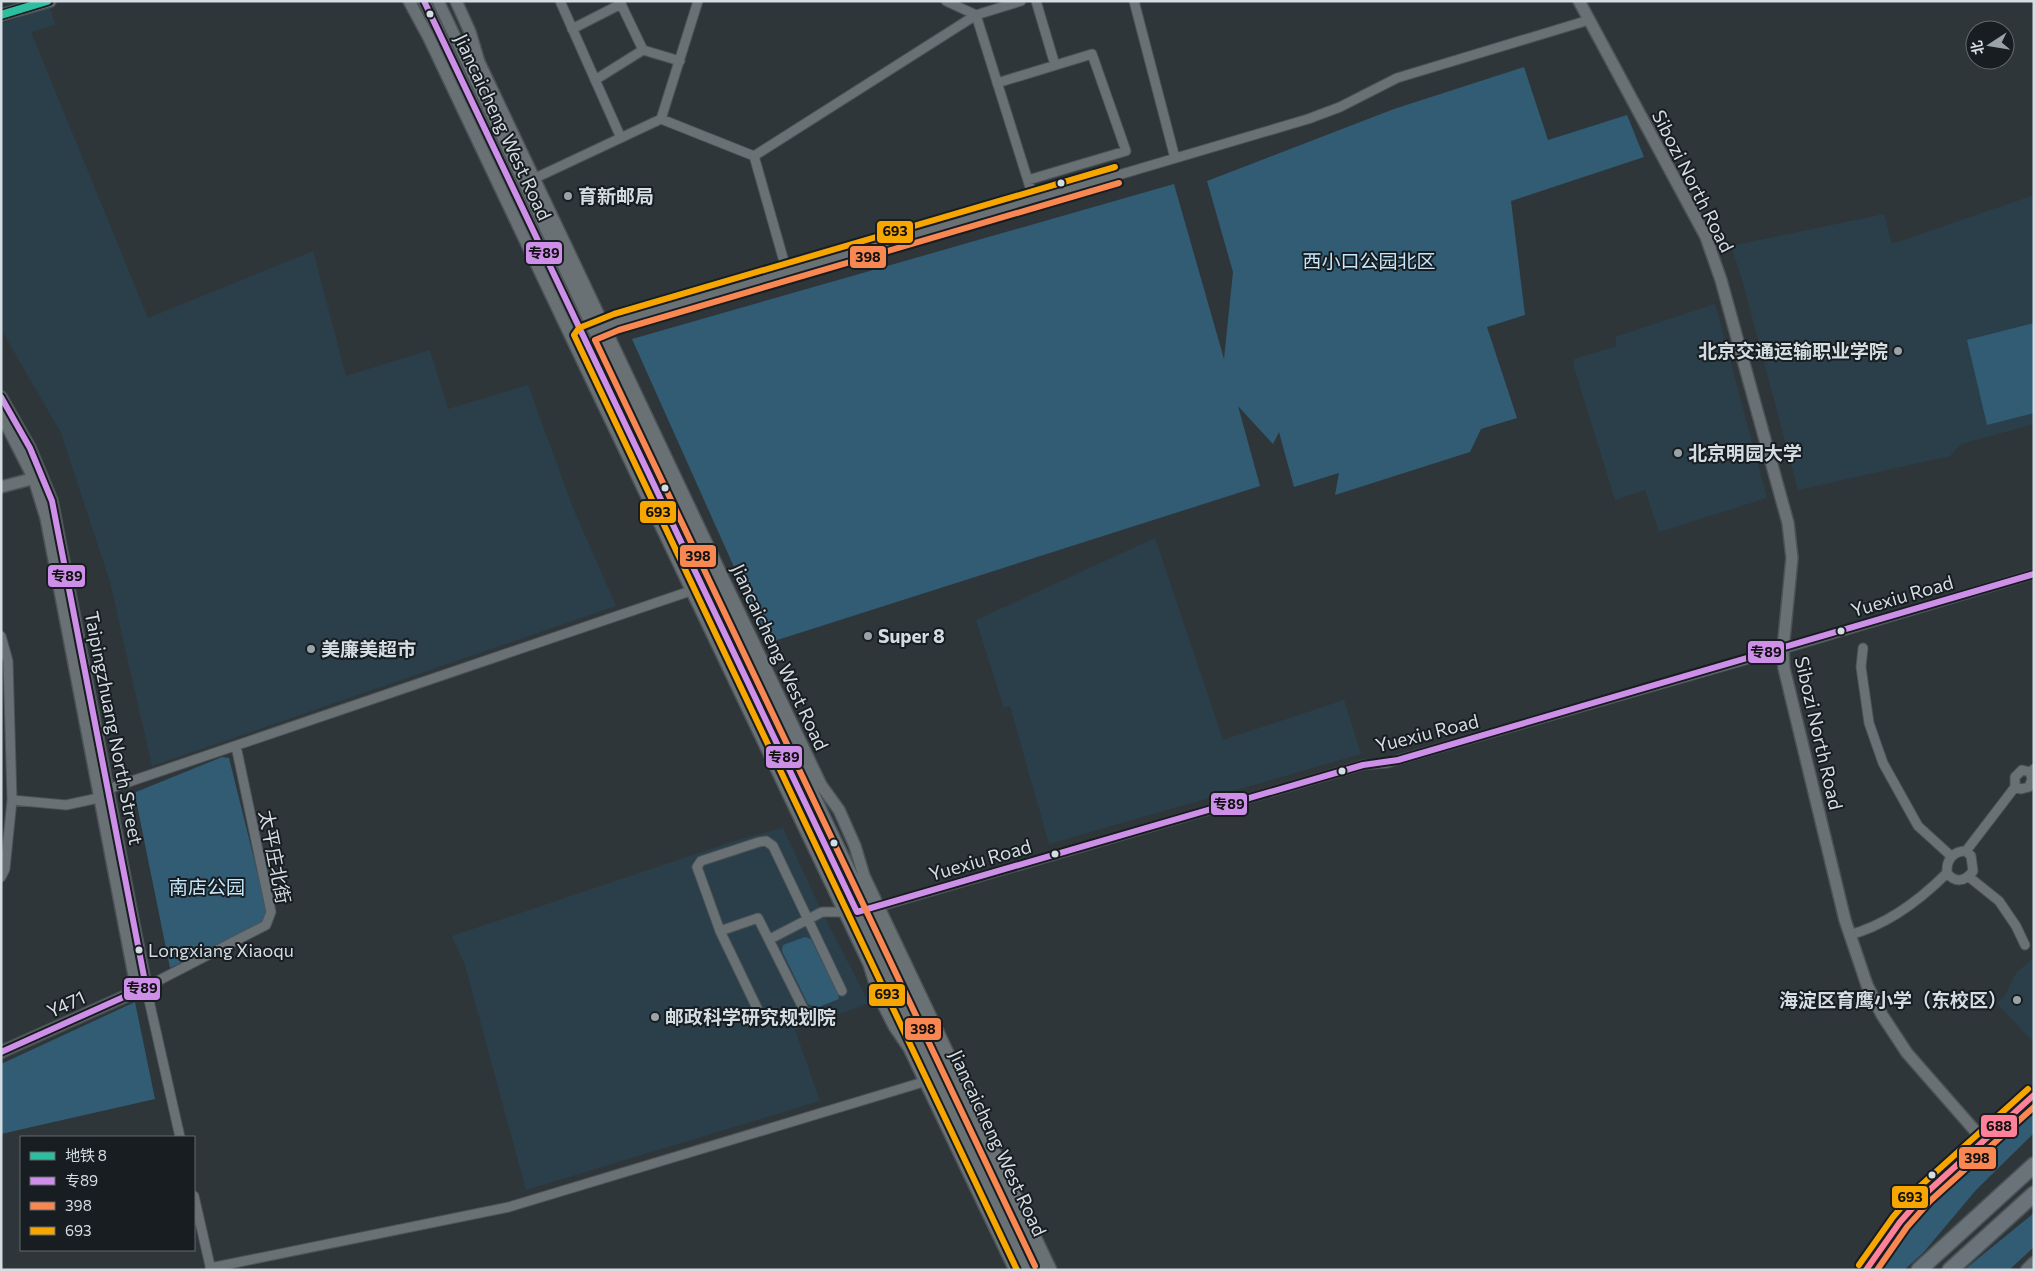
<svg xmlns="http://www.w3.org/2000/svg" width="2035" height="1271" viewBox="0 0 2035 1271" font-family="Commissioner,'Noto Sans SC',sans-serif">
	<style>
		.built { fill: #2b3f4a }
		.green { fill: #315c74 }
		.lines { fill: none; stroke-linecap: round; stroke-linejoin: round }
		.street-casing { stroke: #4c5357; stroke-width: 11 }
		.secondary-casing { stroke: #4c5357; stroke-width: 14 }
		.primary-casing { stroke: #4c5357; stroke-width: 15 }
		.highway-casing { stroke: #4c5357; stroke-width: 18 }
		.street { stroke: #6a7174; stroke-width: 9 }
		.secondary { stroke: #6a7174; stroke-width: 11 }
		.primary { stroke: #656d74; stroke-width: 12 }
		.highway { stroke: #6a727a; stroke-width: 15 }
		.bus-1-casing { stroke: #171d21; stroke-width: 10 }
		.bus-2-casing { stroke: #171d21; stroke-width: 10 }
		.bus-3-casing { stroke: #171d21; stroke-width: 10 }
		.bus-4-casing { stroke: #171d21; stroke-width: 10 }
		.bus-1 { stroke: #ce8fe9; stroke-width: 6 }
		.bus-2 { stroke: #f88751; stroke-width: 6 }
		.bus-3 { stroke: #f7a600; stroke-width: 6 }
		.bus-4 { stroke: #ff8098; stroke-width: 6 }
		.metro-1-casing { stroke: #171d21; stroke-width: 11 }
		.metro-1 { stroke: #2dbd9f; stroke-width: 8 }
		.bus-dot { fill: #d4dde2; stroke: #171d21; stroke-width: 2 }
		.poi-dot { fill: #9aa3a7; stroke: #171d21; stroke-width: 2 }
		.labels { text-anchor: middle; stroke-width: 4; stroke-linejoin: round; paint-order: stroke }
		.bus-label { font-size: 18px; fill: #d4dde2; stroke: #171d21; text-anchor: start }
		.street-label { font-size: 19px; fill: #d4dde2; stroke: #171d21 }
		.poi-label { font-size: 19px; font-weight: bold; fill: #d4dde2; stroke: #171d21; text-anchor: start }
		.park-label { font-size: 19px; fill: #c6e7fb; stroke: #171d21 }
		.line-badge { stroke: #171d21; stroke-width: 2 }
		.pale-badge-label { font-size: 14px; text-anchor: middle; font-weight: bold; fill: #111 }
	</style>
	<rect width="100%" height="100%" fill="#2e363a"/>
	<path class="built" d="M 50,6 L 55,25 L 31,32 L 148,318 L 313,251 L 346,376 L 430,350 L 448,409 L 528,385 L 573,508 L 616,606 L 152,766 L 110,582 L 61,433 L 1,329 L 1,24 Z
		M 2034,195 L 2034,424 L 1961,444 L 1950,456 L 1798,490 L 1742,279 L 1731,246 L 1884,214 L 1892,244 Z
		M 1715,304 L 1767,498 L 1659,532 L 1645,490 L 1615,500 L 1574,367 L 1574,359 L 1617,346 L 1615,337 Z
		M 1155,538 L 1223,740 L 1344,700 L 1361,754 L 1049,844 L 1010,706 L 1004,708 L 976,620 Z
		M 783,828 L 822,912 L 869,1003 L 795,1030 L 820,1101 L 526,1190 L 465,965 L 452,936 L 737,840 Z
		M 2034,957 L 2034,1043 L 1997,1003 L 2004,997 L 2016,973 Z"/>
	<path class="green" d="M 1524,67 L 1548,140 L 1627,115 L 1644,157 L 1511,201 L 1525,315 L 1487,327 L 1517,418 L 1481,429 L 1470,452 L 1335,495 L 1339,473 L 1294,487 L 1279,432 L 1273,444 L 1238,406 L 1260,486 L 768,643 L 632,339 L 1174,184 L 1224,359 L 1233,272 L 1207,181 L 1394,109 Z
		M 2034,323 L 2034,413 L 1987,425 L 1967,340 Z
		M 222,757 L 229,758 L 267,911 L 264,922 L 170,968 L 136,800 L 136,792 Z
		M 805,937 L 811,939 L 838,994 L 839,999 L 816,1008 L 808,1004 L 782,951 L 783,945 Z
		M 135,1002 L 155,1099 L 1,1134 L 1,1064 Z
		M 2034,1101 L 2034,1133 L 1976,1190 L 1923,1253 L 1904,1270 L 1872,1270 C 1917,1203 1975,1156 2034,1101 Z
		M 2034,1213 L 2034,1247 L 2009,1270 L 1964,1270 Z"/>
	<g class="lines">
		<defs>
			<path id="street" d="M 560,1 L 621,138
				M 946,1 L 976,15 L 1021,1
				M 1036,1 L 1055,65
				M 1134,1 L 1175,158
				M 572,29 L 621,4 L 643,50 L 595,80
				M 643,50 L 680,61
				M 997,83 L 1092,54 L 1126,151 L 1028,180
				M 661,119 L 698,1
				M 754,156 L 787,272
				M 529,181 L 661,119 L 754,156 L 976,15 L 1034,200
				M 600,328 L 1308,119 L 1340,107 L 1397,78 L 1589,20
				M 1,636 L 8,661 L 12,800
				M 1863,648 L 1861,667 L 1869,723 L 1883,763 L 1918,826 L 1951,856
				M 2030,772 L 2032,779 L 2029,787 L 2021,789 L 2015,787 L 2015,777 L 2022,770 L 2030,772 L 2034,769
				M 1966,851 L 2015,787
				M 1,877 L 5,869 L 12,800 L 66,805 L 94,799 L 114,787 L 714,583
				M 1969,877 L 1999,901 L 2016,926 L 2025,945
				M 874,908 L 1363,765 L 1387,763 L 1766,654 L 2034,574
				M 720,931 L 758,918 L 803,1008
				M 1849,935 C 1887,925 1919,901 1947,873 C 1946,860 1953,851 1966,851 L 1971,856 L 1973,871 C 1965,882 1955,883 1947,873
				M 770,939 L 822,912 L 849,912
				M 757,1008 L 720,931 L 697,867 L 701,861 L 759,842 L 766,841 L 773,846 L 842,991
				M 180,1137 L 146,987 L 266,925 L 271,912 L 236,746
				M 194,1196 L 211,1270
				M 210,1268 L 509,1207 L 930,1080"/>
			<path id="secondary" d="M 409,1 L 429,38 L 869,964 L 879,996 L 894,1026 L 909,1048 L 1015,1270
				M 424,1 L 1027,1270
				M 438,1 L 1039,1270
				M 456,1 L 470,32 L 479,62 L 821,785 L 839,810 L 855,846 L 864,876 L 1051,1270
				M 1579,1 L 1706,237 L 1721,280 L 1788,523 L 1792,558 L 1783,649 L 1784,668 L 1845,920 L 1867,985 L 1882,1015 L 1907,1053 L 1984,1141
				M 1,15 L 50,1
				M 1,397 L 30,448 L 52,501 L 146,987 L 1,1052
				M 1,414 L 34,479 L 46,518 L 137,991
				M 1,487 L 39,477"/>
			<path id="primary" d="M 1866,1270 L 1900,1222 L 1924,1195 L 2034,1095
				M 2027,1270 L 2034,1263"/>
			<path id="highway" d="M 1919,1270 L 2034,1165
				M 1950,1270 L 2034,1194"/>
		</defs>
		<use href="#street" class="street-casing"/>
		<use href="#secondary" class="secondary-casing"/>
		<use href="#primary" class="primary-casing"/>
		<use href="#highway" class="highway-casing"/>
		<use href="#street" class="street"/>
		<use href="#secondary" class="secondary"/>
		<use href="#primary" class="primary"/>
		<use href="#highway" class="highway"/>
		<defs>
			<path id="bus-1" d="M 424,1 L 857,912 L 1363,765 L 1398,760 L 2034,574
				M 1,15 L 49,1
				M 1,397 L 30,448 L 52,501 L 146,987 L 1,1052"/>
			<path id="bus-2" d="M 1035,1266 L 595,340 L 619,330 L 1119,183
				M 1877,1270 L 1907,1227 L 1930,1201 L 2034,1107"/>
			<path id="bus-3" d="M 1859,1265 L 1893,1217 L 1917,1189 L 2028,1089
				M 1017,1270 L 574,335 L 579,328 L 614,314 L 1115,167"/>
			<path id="bus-4" d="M 1866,1270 L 1900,1222 L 1924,1195 L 2034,1095"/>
		</defs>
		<use href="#bus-1" class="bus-1-casing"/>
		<use href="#bus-2" class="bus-2-casing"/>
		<use href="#bus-3" class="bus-3-casing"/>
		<use href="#bus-4" class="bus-4-casing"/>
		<use href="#bus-1" class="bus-1"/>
		<use href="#bus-2" class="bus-2"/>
		<use href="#bus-3" class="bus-3"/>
		<use href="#bus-4" class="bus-4"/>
		<defs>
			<path id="metro-1" d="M 1,15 L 47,1"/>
		</defs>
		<use href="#metro-1" class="metro-1-casing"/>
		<use href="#metro-1" class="metro-1"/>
	</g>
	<g class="bus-dot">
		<circle cx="430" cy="14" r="4.5"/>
		<circle cx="1061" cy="183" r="4.5"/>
		<circle cx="665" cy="488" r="4.5"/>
		<circle cx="1841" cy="631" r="4.5"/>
		<circle cx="1342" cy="771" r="4.5"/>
		<circle cx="834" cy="843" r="4.5"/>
		<circle cx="1055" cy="854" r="4.5"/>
		<circle cx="139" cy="950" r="4.5"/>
		<circle cx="1932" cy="1175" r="4.5"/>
	</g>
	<g class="poi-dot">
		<circle cx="568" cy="196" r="5"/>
		<circle cx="1898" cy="351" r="5"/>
		<circle cx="1678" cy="453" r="5"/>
		<circle cx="868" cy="636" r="5"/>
		<circle cx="311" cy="649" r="5"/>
		<circle cx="2017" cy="1000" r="5"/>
		<circle cx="655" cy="1017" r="5"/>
	</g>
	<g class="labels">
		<g class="bus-label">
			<text x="148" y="957">Longxiang Xiaoqu</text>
		</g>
		<g class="street-label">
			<text transform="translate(503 127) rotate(65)" y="7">Jiancaicheng West Road</text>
			<text transform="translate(1693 181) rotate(63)" y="7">Sibozi North Road</text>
			<text transform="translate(1902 596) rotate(-16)" y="7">Yuexiu Road</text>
			<text transform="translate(780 657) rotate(65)" y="7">Jiancaicheng West Road</text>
			<text transform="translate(114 728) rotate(79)" y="7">Taipingzhuang North Street</text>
			<text transform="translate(1427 733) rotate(-14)" y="7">Yuexiu Road</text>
			<text transform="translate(1819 733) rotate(77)" y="7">Sibozi North Road</text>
			<text transform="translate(275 857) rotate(79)" y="7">太平庄北街</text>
			<text transform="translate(980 860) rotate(-16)" y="7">Yuexiu Road</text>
			<text transform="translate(66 1004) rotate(-24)" y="7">Y471</text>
			<text transform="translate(998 1143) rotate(65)" y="7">Jiancaicheng West Road</text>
		</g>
		<g class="poi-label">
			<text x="578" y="203">育新邮局</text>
			<text x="1888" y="358" text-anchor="end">北京交通运输职业学院</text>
			<text x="1688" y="460">北京明园大学</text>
			<text x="878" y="643">Super 8</text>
			<text x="321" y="656">美廉美超市</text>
			<text x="2007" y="1007" text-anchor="end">海淀区育鹰小学（东校区）</text>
			<text x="665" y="1024">邮政科学研究规划院</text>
		</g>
		<g class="park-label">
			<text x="1369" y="268">西小口公园北区</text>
			<text x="207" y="894">南店公园</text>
		</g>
	</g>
	<g class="line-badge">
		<rect x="876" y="220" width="38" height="24" rx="5" fill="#f7a600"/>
		<rect x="525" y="241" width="38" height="24" rx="5" fill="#ce8fe9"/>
		<rect x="849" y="245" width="38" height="24" rx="5" fill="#f88751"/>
		<rect x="639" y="500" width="38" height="24" rx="5" fill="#f7a600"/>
		<rect x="679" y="544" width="38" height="24" rx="5" fill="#f88751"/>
		<rect x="47" y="564" width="39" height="24" rx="5" fill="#ce8fe9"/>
		<rect x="1747" y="640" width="38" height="24" rx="5" fill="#ce8fe9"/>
		<rect x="765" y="745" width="38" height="24" rx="5" fill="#ce8fe9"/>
		<rect x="1210" y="792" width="38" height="24" rx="5" fill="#ce8fe9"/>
		<rect x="123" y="977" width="38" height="24" rx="5" fill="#ce8fe9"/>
		<rect x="868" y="983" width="38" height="24" rx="5" fill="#f7a600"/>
		<rect x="904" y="1017" width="38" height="24" rx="5" fill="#f88751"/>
		<rect x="1980" y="1114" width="38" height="24" rx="5" fill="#ff8098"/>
		<rect x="1958" y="1146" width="39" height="24" rx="5" fill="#f88751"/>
		<rect x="1891" y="1185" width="38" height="24" rx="5" fill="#f7a600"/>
	</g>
	<g class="pale-badge-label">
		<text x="895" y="236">693</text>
		<text x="544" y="258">专89</text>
		<text x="868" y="262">398</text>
		<text x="658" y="517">693</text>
		<text x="698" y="561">398</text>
		<text x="67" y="581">专89</text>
		<text x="1766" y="657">专89</text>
		<text x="784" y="762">专89</text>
		<text x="1229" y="809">专89</text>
		<text x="142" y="993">专89</text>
		<text x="887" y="999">693</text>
		<text x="923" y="1034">398</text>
		<text x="1999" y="1131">688</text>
		<text x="1977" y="1163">398</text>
		<text x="1910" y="1202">693</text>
	</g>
	<rect width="2035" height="1271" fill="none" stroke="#d4dde2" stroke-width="5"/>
	<rect x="20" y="1136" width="175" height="115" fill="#171d21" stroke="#636a6e"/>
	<rect x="30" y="1152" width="25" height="8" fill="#2dbd9f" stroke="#636a6e"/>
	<text x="65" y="1161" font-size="15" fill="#d4dde2">地铁 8</text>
	<rect x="30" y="1177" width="25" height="8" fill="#ce8fe9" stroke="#636a6e"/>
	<text x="65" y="1186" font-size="15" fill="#d4dde2">专89</text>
	<rect x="30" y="1202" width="25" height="8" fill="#f88751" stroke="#636a6e"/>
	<text x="65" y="1211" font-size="15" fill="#d4dde2">398</text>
	<rect x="30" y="1227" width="25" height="8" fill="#f7a600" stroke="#636a6e"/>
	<text x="65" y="1236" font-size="15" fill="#d4dde2">693</text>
	<g transform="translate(1990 45) rotate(258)"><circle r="24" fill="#171d21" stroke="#636a6e"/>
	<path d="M0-4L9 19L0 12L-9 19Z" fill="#9aa3a7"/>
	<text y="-8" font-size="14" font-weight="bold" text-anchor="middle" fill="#d4dde2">北</text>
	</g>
</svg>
